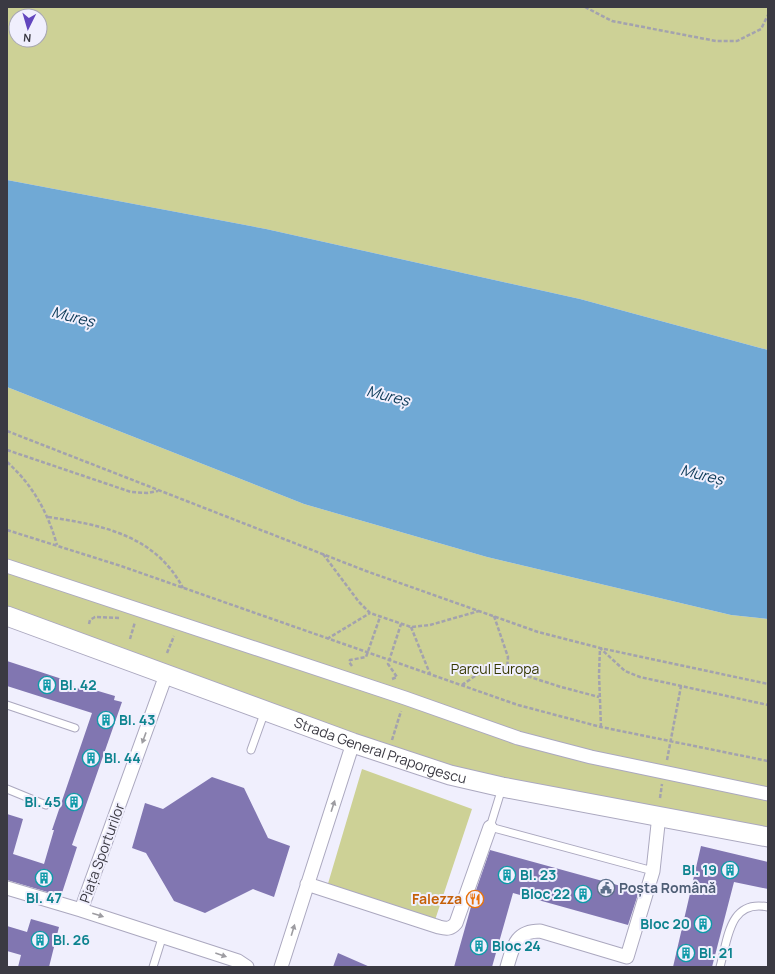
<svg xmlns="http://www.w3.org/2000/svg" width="775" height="974" viewBox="0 0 775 974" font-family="Manrope,sans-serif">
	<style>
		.green { fill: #cdd196; fill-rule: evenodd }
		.water { fill: #70a9d5 }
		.building { fill: #8176b1 }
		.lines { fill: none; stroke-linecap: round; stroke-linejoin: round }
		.lane-casing { stroke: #aba8bf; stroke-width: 9 }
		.street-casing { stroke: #aba8bf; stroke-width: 15 }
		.secondary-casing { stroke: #aba8bf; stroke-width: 21 }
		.path { stroke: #a3a2ae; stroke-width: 2.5; stroke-dasharray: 4 2; stroke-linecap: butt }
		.lane { stroke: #fff; stroke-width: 7 }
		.street { stroke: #fff; stroke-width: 13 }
		.secondary { stroke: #fff; stroke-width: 19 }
		.oneway { fill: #9d9ca1 }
		.labels { text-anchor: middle; stroke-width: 4; stroke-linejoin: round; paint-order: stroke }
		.park-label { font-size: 14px; fill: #363801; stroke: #f0effd }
		.culture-label { font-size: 14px; font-weight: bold; fill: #0d838f; stroke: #f0effd; text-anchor: start }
		.street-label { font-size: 14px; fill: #3b3a43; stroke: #f0effd }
		.service-label { font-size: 14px; font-weight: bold; fill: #4e5e75; stroke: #f0effd; text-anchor: start }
		.food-label { font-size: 14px; font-weight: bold; fill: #c56008; stroke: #f0effd; text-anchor: end }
		.water-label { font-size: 15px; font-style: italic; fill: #0d3b59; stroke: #f0effd }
	</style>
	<rect width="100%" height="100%" fill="#f0effd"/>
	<path class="green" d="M 7,7 L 768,7 L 768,350 L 580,299 L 266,229 L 7,180 ZM 16,16 L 40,16 L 40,40 L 16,40 Z
		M 7,387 L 304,504 L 487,557 L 731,615 L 768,619 L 768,833 L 462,772 L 7,610 Z
		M 362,769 L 472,809 L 434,923 L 327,887 Z"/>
	<path class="water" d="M 7,180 L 266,229 L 580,299 L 768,350 L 768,619 L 731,615 L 487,557 L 304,504 L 7,387 Z"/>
	<path class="building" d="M 7,661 L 65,680 L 64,683 L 86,691 L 88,688 L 115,696 L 114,700 L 122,702 L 72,845 L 77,847 L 61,896 L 7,880 L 7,814 L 23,819 L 13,854 L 44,864 L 54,830 L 52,830 L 92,713 L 7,686 Z
		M 212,777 L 244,788 L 268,838 L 290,846 L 274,897 L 253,889 L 205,913 L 174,901 L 146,853 L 132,848 L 145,803 L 163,809 Z
		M 701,846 L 768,862 L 768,889 L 734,882 L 712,967 L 673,967 Z
		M 490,850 L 639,891 L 628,925 L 513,893 L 492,967 L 454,967 L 474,896 Z
		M 31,919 L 59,927 L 49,967 L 18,967 L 21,955 L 7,951 L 7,926 L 27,932 Z
		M 338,953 L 370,967 L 333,967 Z"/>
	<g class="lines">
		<defs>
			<path id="lane" d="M 7,705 L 75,728
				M 251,750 L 265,711
				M 502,788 L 490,827 L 653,871
				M 7,789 L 46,805
				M 153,967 L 163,935
				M 720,967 C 728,939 729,899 768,907"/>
			<path id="street" d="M 7,566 L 405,698 L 518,738 L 591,757 L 768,794
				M 166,675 L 81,910 L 238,961 L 247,967
				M 307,884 L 439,927 C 447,929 451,929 456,923 L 490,827
				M 7,888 L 81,910
				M 281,967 L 353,743
				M 507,967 C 513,947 515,931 540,931 L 627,957 L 653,871 L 659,815"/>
			<g id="secondary">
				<path id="s1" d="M 7,616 L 353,743 L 450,775 L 502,787 L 768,837"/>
			</g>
		</defs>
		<use href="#lane" class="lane-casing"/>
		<use href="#street" class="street-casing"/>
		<use href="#secondary" class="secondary-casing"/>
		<path class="path" d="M 585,7 L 612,21 L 716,41 L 737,41 L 761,29 L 768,15
			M 7,431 L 366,571 L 538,632 L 600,648 L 768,684
			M 7,450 L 131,492 L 147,493 L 158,491
			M 7,462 C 33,485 48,513 57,545
			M 48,517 C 102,525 155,535 183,588
			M 7,530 L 121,566 L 518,705 L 601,727 L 768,761
			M 323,554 L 359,602 L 370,613 L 411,627 L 430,625 L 479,611
			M 494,616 L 508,657 L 507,669
			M 89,624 L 90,620 L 95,617 L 119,618
			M 411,627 L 430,674
			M 130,639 L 135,622
			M 327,639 L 370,613
			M 167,653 L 174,636
			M 352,666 L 349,662 L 350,660 L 366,657 L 380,617
			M 392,679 L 397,677 L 388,664 L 401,624
			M 462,685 C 473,678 485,667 499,667 L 561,687 L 599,697
			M 601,727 L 599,674 L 600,648 L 625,671 L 640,677 L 768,705
			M 392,740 L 401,711
			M 667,760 L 681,686
			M 660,798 L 662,784"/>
		<use href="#lane" class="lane"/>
		<use href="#street" class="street"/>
		<use href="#secondary" class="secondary"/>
	</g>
	<defs><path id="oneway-solid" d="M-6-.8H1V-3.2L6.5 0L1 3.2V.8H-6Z"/></defs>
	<g class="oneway">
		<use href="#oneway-solid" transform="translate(144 738) rotate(110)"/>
		<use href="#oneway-solid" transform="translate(333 806) rotate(-72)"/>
		<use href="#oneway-solid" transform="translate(98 915) rotate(17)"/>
		<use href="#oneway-solid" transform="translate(293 930) rotate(-73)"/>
		<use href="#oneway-solid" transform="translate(221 955) rotate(19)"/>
	</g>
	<defs>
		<symbol id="building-ring" viewBox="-11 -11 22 22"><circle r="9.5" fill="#f0effd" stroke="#0f9aa8" stroke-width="1.5"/><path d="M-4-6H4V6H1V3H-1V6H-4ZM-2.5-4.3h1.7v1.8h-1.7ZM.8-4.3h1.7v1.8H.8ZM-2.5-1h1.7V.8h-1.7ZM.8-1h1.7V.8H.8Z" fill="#0f9aa8"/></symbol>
		<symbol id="civic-ring" viewBox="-11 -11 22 22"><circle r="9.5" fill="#f0effd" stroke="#5c6f8a" stroke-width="1.5"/><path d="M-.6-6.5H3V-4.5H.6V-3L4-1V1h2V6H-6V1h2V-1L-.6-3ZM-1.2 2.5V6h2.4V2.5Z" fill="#5c6f8a"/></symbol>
		<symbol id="restaurant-ring" viewBox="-11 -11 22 22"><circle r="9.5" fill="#f0effd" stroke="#e8710a" stroke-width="1.5"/><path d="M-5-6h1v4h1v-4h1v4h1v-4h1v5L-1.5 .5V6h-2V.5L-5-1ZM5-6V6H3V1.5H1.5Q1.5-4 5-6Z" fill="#e8710a"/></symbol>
	</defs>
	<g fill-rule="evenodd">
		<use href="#building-ring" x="37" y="675" width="20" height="20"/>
		<use href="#building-ring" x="96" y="710" width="20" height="20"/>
		<use href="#building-ring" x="81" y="748" width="20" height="20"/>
		<use href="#building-ring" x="64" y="792" width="20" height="20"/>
		<use href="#building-ring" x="720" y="860" width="20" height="20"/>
		<use href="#building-ring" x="497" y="865" width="20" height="20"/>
		<use href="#building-ring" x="34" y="868" width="20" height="20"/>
		<use href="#civic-ring" x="596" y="878" width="20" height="20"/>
		<use href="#building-ring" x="573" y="884" width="20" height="20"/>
		<use href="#restaurant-ring" x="465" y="889" width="20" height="20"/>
		<use href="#building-ring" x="693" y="914" width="20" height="20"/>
		<use href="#building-ring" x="30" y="930" width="20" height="20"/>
		<use href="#building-ring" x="469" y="936" width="20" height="20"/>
		<use href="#building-ring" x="676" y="943" width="20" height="20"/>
	</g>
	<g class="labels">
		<g class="park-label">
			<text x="495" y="674">Parcul Europa</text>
		</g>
		<g class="culture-label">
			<text x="60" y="690">Bl. 42</text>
			<text x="119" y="725">Bl. 43</text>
			<text x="104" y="763">Bl. 44</text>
			<text x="61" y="807" text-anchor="end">Bl. 45</text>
			<text x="717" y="875" text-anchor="end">Bl. 19</text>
			<text x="520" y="880">Bl. 23</text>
			<text x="570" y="899" text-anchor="end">Bloc 22</text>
			<text x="44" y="903" text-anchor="middle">Bl. 47</text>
			<text x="690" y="929" text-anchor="end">Bloc 20</text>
			<text x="53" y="945">Bl. 26</text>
			<text x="492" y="951">Bloc 24</text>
			<text x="699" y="958">Bl. 21</text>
		</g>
		<g class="street-label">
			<text dy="5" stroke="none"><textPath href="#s1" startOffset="397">Strada General Praporgescu</textPath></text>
			<text transform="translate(102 853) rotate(-70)" y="5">Piața Sporturilor</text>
		</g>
		<g class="service-label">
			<text x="619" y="893">Poșta Română</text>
		</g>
		<g class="food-label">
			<text x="462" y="904">Falezza</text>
		</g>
		<g class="water-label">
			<text transform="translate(73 317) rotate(14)" y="5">Mureș</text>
			<text transform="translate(388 396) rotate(14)" y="5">Mureș</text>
			<text transform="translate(702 475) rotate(14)" y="5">Mureș</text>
		</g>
	</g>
	<rect width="775" height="974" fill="none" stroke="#3b3a43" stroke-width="16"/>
	<g transform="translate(28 28) rotate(185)"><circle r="19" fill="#f0effd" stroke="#a8a7b3"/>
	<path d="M0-3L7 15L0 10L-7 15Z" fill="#6246be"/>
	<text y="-6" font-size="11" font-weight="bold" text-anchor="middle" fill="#3b3a43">N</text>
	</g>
</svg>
